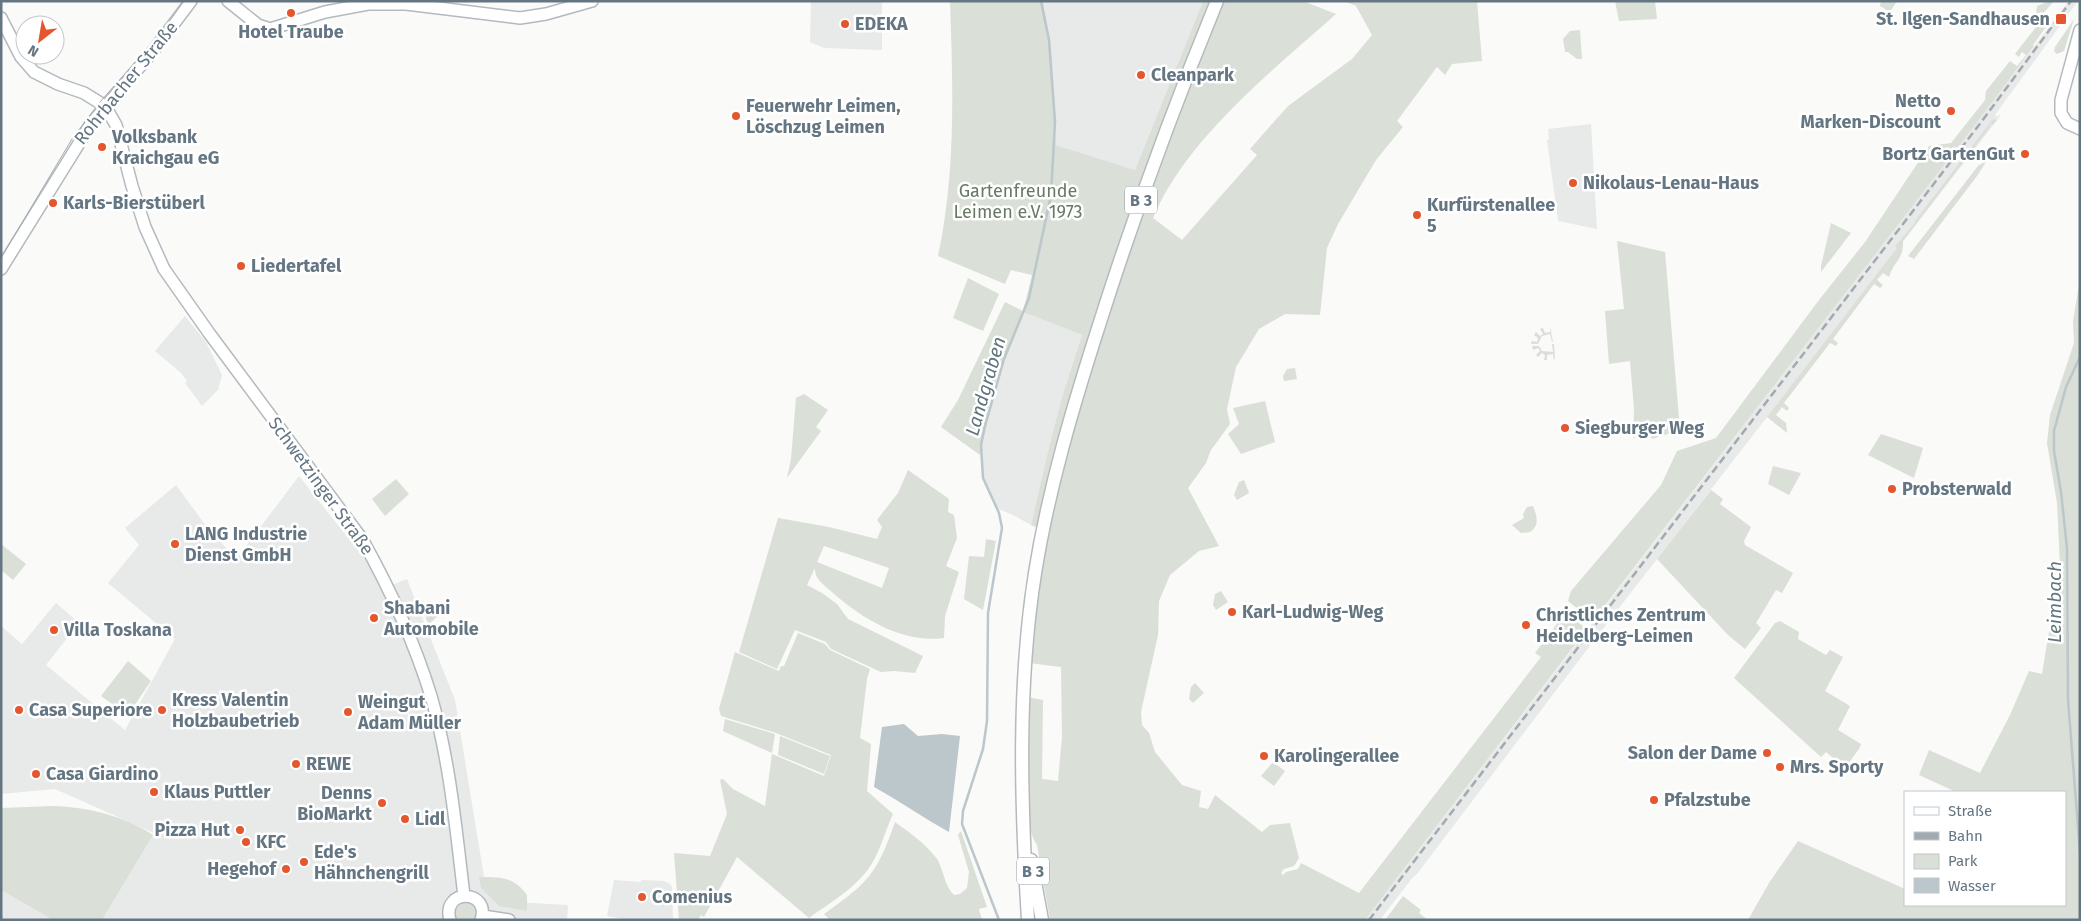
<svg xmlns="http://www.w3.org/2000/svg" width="2081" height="921" viewBox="0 0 2081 921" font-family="'Fira Sans',sans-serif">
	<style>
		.built { fill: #e8e9e9 }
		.green { fill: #dadfd7; fill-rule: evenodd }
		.water { fill: #bbc7cb }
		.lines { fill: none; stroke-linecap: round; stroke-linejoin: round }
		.stream { stroke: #bbc7cb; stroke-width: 2.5 }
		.secondary-casing { stroke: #b3babf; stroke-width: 14 }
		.primary-casing { stroke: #b5babe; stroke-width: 15 }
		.secondary { stroke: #fff; stroke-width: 11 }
		.primary { stroke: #fff; stroke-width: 12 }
		.tram { stroke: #a2aab0; stroke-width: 1 }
		.rail { stroke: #a2aab0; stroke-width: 2.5; stroke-dasharray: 8 4; stroke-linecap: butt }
		.poi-dot { fill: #e4572e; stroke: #fff; stroke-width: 2 }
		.labels { text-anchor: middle; stroke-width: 5; stroke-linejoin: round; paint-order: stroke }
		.shield { fill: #fff; stroke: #939fa8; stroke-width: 1 }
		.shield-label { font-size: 16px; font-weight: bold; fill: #657683 }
		.poi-label { font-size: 18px; font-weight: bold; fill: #657683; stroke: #fff; text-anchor: start }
		.street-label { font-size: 18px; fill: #657683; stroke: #fff }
		.park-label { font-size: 18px; fill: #687a64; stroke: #fff }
		.water-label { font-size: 19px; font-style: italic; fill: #60757c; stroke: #fff }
	</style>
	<rect width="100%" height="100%" fill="#fafaf8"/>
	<path class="built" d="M 811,1 L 882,1 L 882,50 L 824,48 L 810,42 Z
		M 1043,1 L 1203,1 L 1135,170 L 1056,145 L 1051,45 Z
		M 2069,1 L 2078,1 L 1995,115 L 1997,117 L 1999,115 L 2000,116 L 1991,128 L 1595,639 L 1417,874 L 1413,877 L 1380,920 L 1365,920 Z
		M 1591,124 L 1593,158 L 1597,229 L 1558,221 L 1547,140 L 1549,139 L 1548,129 Z
		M 1023,312 L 1082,335 L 1062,397 L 1049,447 L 1031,525 L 1013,515 L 996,508 L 982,477 L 980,455 L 984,426 L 1003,358 Z
		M 185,316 L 206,342 L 222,375 L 218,390 L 202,406 L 185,383 L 187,381 L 181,373 L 155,351 Z
		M 299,476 L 387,587 L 407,579 L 455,700 L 485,883 L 495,901 L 568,905 L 567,920 L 102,920 L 154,833 L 55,789 L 1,794 L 1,626 L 22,644 L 56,603 L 79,623 L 46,665 L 125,730 L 175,639 L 108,583 L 139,545 L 125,528 L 176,485 L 212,534 L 237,558 Z
		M 614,880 L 640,882 L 642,880 L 664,881 L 669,883 L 672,887 L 673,920 L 629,920 L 607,916 Z
		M 1,890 L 53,920 L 1,920 Z"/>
	<path class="green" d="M 950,1 L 1043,1 L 1051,45 L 1056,145 L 1135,170 L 1203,1 L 1211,1 L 1038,528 L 1031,525 L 1049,447 L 1062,397 L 1082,335 L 1023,312 C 1002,357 986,405 980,455 L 941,427 L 958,400 L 1005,302 L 1023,311 L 1032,275 L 1011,270 L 1005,284 L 938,256 C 956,172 953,86 950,1 Z
		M 1222,1 L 1303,1 L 1336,14 C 1272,71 1186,139 1153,218 L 1182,240 L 1257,155 L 1250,149 L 1288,106 L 1352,59 L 1372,35 L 1356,6 L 1344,1 L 1477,1 L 1482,61 L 1452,64 L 1445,75 L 1437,67 L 1397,121 L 1403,127 L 1376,160 L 1338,224 L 1327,248 L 1320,315 L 1285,314 L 1259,329 L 1236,367 L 1227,409 L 1230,424 L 1211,450 L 1206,463 L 1188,488 L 1219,546 L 1199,551 L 1170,575 L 1159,601 L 1158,635 L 1141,712 L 1142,725 L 1149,733 L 1155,752 L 1182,785 L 1201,791 L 1199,807 L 1208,809 L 1215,795 L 1262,832 L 1270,825 L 1290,823 L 1299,858 L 1294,866 L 1284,869 L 1281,873 L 1283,875 L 1286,872 L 1298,869 L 1301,863 L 1359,893 L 1541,657 L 1535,653 L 1565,613 L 1587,629 L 1365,920 L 1050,920 L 1037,845 C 1020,823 1027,728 1027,697 L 1043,700 L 1042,779 L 1058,781 L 1062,737 L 1061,667 L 1029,663 L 1035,607 L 1055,496 L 1110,302 L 1161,158 Z
		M 1615,1 L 1655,1 L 1657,19 L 1619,21 Z
		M 1881,1 L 1897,1 L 1890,12 L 1880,6 Z
		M 2050,1 L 2054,1 L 2041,16 L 2036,14 L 2037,6 Z
		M 2074,19 L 2064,51 L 2057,54 L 2054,51 L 2055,47 Z
		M 2045,21 L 2049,23 L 2033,45 L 2034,46 L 1987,109 L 1593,621 L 1568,601 L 1571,591 L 1661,485 L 1677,451 L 1716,438 L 1819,300 L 1865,242 L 1929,146 L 1951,143 L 1985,100 L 1986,91 L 2010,61 L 2017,66 L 2026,55 L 2022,52 L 2019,57 L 2015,54 L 2039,23 Z
		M 1580,30 L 1582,59 L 1577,59 L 1568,52 L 1565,52 L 1563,39 L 1570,31 Z
		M 1993,119 L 1997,120 L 1993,125 L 1990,124 L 1990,127 L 1903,241 C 1904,259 1894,261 1889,277 L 1883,273 L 1877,280 L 1883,285 L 1880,288 L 1874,284 L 1833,339 L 1838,343 L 1836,346 L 1830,343 L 1784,403 L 1789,408 L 1787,411 L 1782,407 L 1776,415 L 1786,423 L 1787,433 L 1767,417 L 1897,248 L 1895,246 L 1915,223 L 1915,221 Z
		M 1984,162 L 1986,162 L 1977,176 L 1914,259 L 1908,256 L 1978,166 Z
		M 1831,223 L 1851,233 L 1821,272 L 1821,266 Z
		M 1617,241 L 1665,252 L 1680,430 L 1652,439 L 1650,433 L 1633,438 L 1634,409 L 1630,361 L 1609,364 L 1605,311 L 1624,309 Z
		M 968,278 L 999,294 L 983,331 L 953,318 Z
		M 2080,279 L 2080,920 L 1748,920 L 1769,883 L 1798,841 L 1905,889 L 1905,905 L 2065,905 L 2065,792 L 1956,792 L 1919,775 L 1929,750 L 1980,773 L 2010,715 L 2029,671 L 2042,674 L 2060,565 L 2057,503 L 2047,443 L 2050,415 L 2074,343 L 2073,321 Z
		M 1550,327 L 1553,342 L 1552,342 L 1550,334 L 1542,336 L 1538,344 L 1531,344 L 1532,341 L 1537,342 L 1538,338 L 1534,335 L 1536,332 L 1540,336 L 1543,334 L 1540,329 L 1543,328 L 1545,333 L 1550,332 Z
		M 1552,344 L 1554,344 L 1555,358 L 1554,360 L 1553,354 L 1547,355 L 1547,360 L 1544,360 L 1545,355 L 1542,353 L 1538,357 L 1536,355 L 1540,351 L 1538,348 L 1533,350 L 1532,346 L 1539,346 L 1542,351 L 1553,352 Z
		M 1295,368 L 1297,379 L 1284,381 L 1283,376 L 1287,369 Z
		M 804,394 L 828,410 L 816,427 L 821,431 L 787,478 L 791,459 L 796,398 Z
		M 1265,401 L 1275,442 L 1241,454 L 1228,434 L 1239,424 L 1233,408 Z
		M 1881,434 L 1923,448 L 1914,478 L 1868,455 Z
		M 1773,466 L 1801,473 L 1789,495 L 1768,484 Z
		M 908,470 L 949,499 L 948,512 L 954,515 L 957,538 L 946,566 L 959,572 L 945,616 L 944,638 C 903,644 861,618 832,592 C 824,585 814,579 815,568 L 807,585 L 822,593 L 837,604 L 848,619 L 923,656 L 915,673 L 894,671 L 881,672 L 831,649 L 826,642 L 795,630 L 777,669 L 739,652 L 778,518 L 829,527 L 877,539 L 882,527 L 877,520 L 898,493 ZM 824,546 L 889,568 L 882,588 L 817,562 Z
		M 396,479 L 409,494 L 385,516 L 372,499 Z
		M 1244,480 L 1249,493 L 1237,500 L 1234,495 L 1239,482 Z
		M 1711,490 L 1723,499 L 1720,504 L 1751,527 L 1744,541 L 1745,545 L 1793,573 L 1782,593 L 1776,590 L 1756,623 L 1761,628 L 1745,649 L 1728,635 L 1657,559 Z
		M 1533,506 C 1537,516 1540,525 1530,532 L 1521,533 L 1512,525 L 1524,518 L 1523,514 L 1527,507 Z
		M 986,539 L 996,541 L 983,610 L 964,599 L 969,556 L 984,557 Z
		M 1,544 L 26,564 L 13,580 L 1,570 Z
		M 1221,591 L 1228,602 L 1216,610 L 1213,605 L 1215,594 Z
		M 430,601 L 438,616 L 429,624 L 426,619 L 428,602 Z
		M 1780,621 L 1799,632 L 1798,639 L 1826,655 L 1830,650 L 1843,657 L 1825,691 L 1850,706 L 1838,730 L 1861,744 L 1859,749 L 1845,768 L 1826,752 L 1821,757 L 1734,678 L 1775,623 Z
		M 798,633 L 825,644 L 830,650 L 870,669 L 867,679 L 860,738 L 871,744 L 867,791 L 893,814 C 885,831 881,849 871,865 C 856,888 831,902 809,918 L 737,857 L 704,917 L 701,915 L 698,920 L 679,920 L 674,853 L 710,856 L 727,814 L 720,780 L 723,779 L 733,789 L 765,806 L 772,754 L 824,776 L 831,755 L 776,733 L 721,716 L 719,709 L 735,652 L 779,671 L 781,666 L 784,666 Z
		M 128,661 L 151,681 L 128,715 L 101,696 Z
		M 1195,683 L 1204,693 L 1193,703 L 1189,699 L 1191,687 Z
		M 725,719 L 775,734 L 772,753 L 723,731 Z
		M 780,736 L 830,756 L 824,774 L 778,755 Z
		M 1273,762 L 1285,771 L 1274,786 L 1261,776 Z
		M 53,806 C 87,807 125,816 153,835 L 102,920 L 53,920 L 1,890 L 1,808 Z
		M 895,822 C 910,833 926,844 937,859 C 944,870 944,886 954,895 L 960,894 L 967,888 L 969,872 L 958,835 L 961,831 L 987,907 L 979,909 L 982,920 L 830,920 L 824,914 C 868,883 877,874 895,822 Z
		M 479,877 C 501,877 514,877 527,895 L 527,911 L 499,906 L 481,888 Z
		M 1403,896 L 1421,910 L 1419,913 L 1428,920 L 1385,920 Z
		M 463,903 C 473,902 479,911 474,920 L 457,920 C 454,912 455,906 463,903 Z"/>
	<path class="water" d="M 904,724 L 918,736 L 942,734 L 960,736 L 949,832 C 923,818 900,801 874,787 L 882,727 Z"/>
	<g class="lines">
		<path class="stream" d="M 2080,298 L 2080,321
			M 2080,357 L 2066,387 L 2054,431 L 2054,451 L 2061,492 L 2067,548 L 2068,700 L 2080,852
			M 999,920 L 962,824 L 963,811 L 983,749 L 987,721 L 988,613 L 1002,528 L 999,513 L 983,478 L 981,445 L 985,426 L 1004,359 L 1029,298 L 1051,195 L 1055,122 L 1049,40 L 1041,1"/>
		<defs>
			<path id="secondary" d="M 228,1 L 258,25 L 270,29 L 325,12 L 368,4 L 406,4 L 520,18 L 546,14 L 592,1
				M 1,18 L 21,57 L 34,72 L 58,84 L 84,93 L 105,106 L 116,125 L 132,186 L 145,227 L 164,269 L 209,333 L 362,539 C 390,589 414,641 431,696 C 450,761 456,830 464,896
				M 2080,30 L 2061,100 L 2061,113 L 2067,123 L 2080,129
				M 1,269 L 91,124 L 154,50 L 191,1
				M 483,916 L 509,920
				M 450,920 C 441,888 491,889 481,920"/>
			<path id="primary" d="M 1031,860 L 1042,920
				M 1028,920 C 1021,804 1017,687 1035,573 C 1049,486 1074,403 1101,319 C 1135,212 1174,106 1217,1"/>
		</defs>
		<use href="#secondary" class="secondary-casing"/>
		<use href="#primary" class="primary-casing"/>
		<use href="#secondary" class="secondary"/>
		<use href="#primary" class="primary"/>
		<path class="tram" d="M 1,258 L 72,139 L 100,102 L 161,33 L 184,1"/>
		<path class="rail" d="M 1369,920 L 1982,121 L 2071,1"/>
	</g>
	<g class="poi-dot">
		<circle cx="291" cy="13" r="5"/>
		<rect x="2055" y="13" width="12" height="12" rx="2.5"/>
		<circle cx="845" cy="24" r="5"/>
		<circle cx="1141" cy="75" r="5"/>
		<circle cx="1951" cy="111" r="5"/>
		<circle cx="736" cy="116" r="5"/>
		<circle cx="102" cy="147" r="5"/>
		<circle cx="2025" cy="154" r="5"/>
		<circle cx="1573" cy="183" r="5"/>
		<circle cx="53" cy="203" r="5"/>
		<circle cx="1417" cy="215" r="5"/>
		<circle cx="241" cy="266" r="5"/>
		<circle cx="1565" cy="428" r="5"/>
		<circle cx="1892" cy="489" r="5"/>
		<circle cx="175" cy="544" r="5"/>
		<circle cx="1232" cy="612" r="5"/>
		<circle cx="374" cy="618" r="5"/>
		<circle cx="1526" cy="625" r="5"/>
		<circle cx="54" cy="630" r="5"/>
		<circle cx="19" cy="710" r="5"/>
		<circle cx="162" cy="710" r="5"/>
		<circle cx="348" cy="712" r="5"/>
		<circle cx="1767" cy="753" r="5"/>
		<circle cx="1264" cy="756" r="5"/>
		<circle cx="296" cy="764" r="5"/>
		<circle cx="1780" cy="767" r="5"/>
		<circle cx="36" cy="774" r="5"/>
		<circle cx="154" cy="792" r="5"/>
		<circle cx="1654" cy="800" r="5"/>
		<circle cx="382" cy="803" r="5"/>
		<circle cx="405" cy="819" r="5"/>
		<circle cx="240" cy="830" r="5"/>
		<circle cx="246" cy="842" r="5"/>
		<circle cx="304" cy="862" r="5"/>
		<circle cx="286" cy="869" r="5"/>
		<circle cx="642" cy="897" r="5"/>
	</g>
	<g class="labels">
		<g class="shield">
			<rect x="1125" y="186.5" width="32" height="27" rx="4"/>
			<rect x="1017" y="857.5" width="32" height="27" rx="4"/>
		</g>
		<g class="shield-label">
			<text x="1141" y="206">B 3</text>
			<text x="1033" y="877">B 3</text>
		</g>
		<g class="poi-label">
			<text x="2050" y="25" text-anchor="end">St. Ilgen-Sandhausen</text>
			<text x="855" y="30">EDEKA</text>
			<text x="291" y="38" text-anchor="middle">Hotel Traube</text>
			<text x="1151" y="81">Cleanpark</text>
			<text x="1941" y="107" text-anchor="end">Netto<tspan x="1941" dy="21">Marken-Discount</tspan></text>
			<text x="746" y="112">Feuerwehr Leimen,<tspan x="746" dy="21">Löschzug Leimen</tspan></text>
			<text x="112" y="143">Volksbank<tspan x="112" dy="21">Kraichgau eG</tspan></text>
			<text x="2015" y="160" text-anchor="end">Bortz GartenGut</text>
			<text x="1583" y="189">Nikolaus-Lenau-Haus</text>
			<text x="63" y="209">Karls-Bierstüberl</text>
			<text x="1427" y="211">Kurfürstenallee<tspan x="1427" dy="21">5</tspan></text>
			<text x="251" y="272">Liedertafel</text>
			<text x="1575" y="434">Siegburger Weg</text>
			<text x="1902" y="495">Probsterwald</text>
			<text x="185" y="540">LANG Industrie<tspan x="185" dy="21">Dienst GmbH</tspan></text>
			<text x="384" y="614">Shabani<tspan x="384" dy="21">Automobile</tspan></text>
			<text x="1242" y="618">Karl-Ludwig-Weg</text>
			<text x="1536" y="621">Christliches Zentrum<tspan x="1536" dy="21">Heidelberg-Leimen</tspan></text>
			<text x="64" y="636">Villa Toskana</text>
			<text x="172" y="706">Kress Valentin<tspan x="172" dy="21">Holzbaubetrieb</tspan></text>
			<text x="358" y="708">Weingut<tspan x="358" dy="21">Adam Müller</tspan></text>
			<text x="29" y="716">Casa Superiore</text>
			<text x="1757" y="759" text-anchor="end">Salon der Dame</text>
			<text x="1274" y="762">Karolingerallee</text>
			<text x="306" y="770">REWE</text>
			<text x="1790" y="773">Mrs. Sporty</text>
			<text x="46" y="780">Casa Giardino</text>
			<text x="164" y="798">Klaus Puttler</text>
			<text x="372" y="799" text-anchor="end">Denns<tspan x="372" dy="21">BioMarkt</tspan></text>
			<text x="1664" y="806">Pfalzstube</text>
			<text x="415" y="825">Lidl</text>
			<text x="230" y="836" text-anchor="end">Pizza Hut</text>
			<text x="256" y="848">KFC</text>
			<text x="314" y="858">Ede's<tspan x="314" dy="21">Hähnchengrill</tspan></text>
			<text x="276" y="875" text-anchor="end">Hegehof</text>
			<text x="652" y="903">Comenius</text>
		</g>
		<g class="street-label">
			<text transform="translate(126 83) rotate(-51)" y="6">Rohrbacher Straße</text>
			<text transform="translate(321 486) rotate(54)" y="6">Schwetzinger Straße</text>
		</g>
		<g class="park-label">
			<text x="1018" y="197">Gartenfreunde<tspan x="1018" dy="21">Leimen e.V. 1973</tspan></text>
		</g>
		<g class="water-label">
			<text transform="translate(985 386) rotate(-74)" y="7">Landgraben</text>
			<text transform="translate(2054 602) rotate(-90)" y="7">Leimbach</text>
		</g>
	</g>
	<rect width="2081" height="921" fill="none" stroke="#657683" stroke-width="5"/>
	<rect x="1904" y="791" width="162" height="115" fill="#ffffff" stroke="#c1c8cd"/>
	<rect x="1914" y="807" width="25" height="8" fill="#ffffff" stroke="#c1c8cd"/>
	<text x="1948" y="816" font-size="15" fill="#657683">Straße</text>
	<rect x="1914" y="832" width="25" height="8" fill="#a2aab0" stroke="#c1c8cd"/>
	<text x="1948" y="841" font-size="15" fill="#657683">Bahn</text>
	<rect x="1914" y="854" width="25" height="15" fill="#dadfd7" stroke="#c1c8cd"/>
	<text x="1948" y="866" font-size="15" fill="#657683">Park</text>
	<rect x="1914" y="878" width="25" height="15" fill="#bbc7cb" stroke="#c1c8cd"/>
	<text x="1948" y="891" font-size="15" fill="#657683">Wasser</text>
	<g transform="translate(40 40) rotate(211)"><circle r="24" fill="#ffffff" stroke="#c1c8cd"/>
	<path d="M0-4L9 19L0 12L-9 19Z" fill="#e4572e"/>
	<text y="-8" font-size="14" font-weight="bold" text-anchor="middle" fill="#657683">N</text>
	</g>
</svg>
